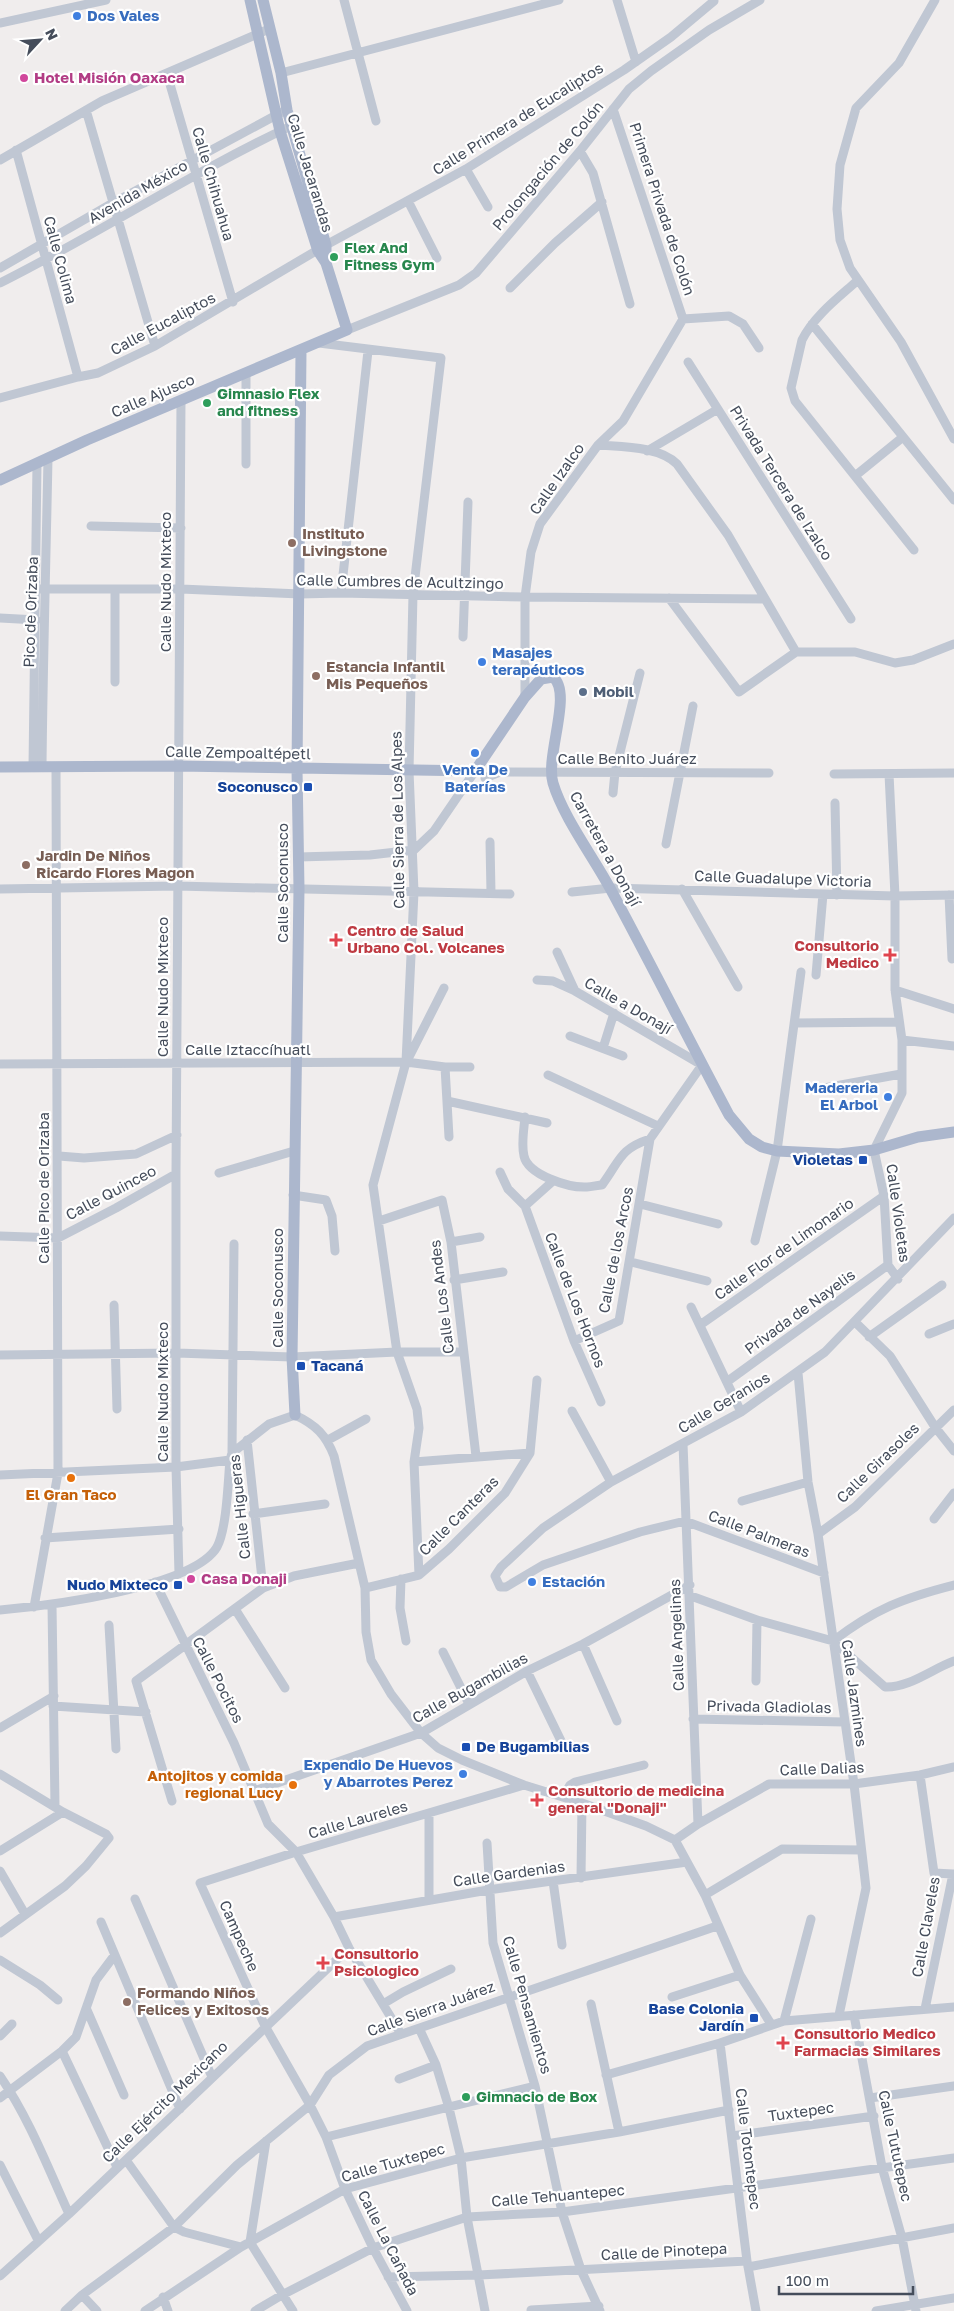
<svg xmlns="http://www.w3.org/2000/svg" width="954" height="2311" viewBox="0 0 954 2311" font-family="'Golos Text',sans-serif">
	<style>
		.lines { fill: none; stroke-linecap: round; stroke-linejoin: round }
		.minor { stroke: #c0c7d3; stroke-width: 9 }
		.major { stroke: #acb7cd; stroke-width: 11 }
		.shop-dot { fill: #3f7fe0; stroke: #fff; stroke-width: 2 }
		.hotel-dot { fill: #d1479c; stroke: #fff; stroke-width: 2 }
		.leisure-dot { fill: #2e9e5b; stroke: #fff; stroke-width: 2 }
		.education-dot { fill: #8d6e63; stroke: #fff; stroke-width: 2 }
		.service-dot { fill: #5c6f8a; stroke: #fff; stroke-width: 2 }
		.transit-dot { fill: #1a4fb4; stroke: #fff; stroke-width: 2 }
		.health-dot { fill: #e0444e; stroke: #fff; stroke-width: 2 }
		.food-dot { fill: #e8710a; stroke: #fff; stroke-width: 2 }
		.labels { text-anchor: middle; stroke-width: 4.5; stroke-linejoin: round; paint-order: stroke }
		.shop-label { font-size: 15px; font-weight: bold; fill: #366cbe; stroke: #fff; text-anchor: start }
		.hotel-label { font-size: 15px; font-weight: bold; fill: #b23c85; stroke: #fff; text-anchor: start }
		.street-label { font-size: 15px; fill: #454d5b; stroke: #fff }
		.leisure-label { font-size: 15px; font-weight: bold; fill: #27864d; stroke: #fff; text-anchor: start }
		.education-label { font-size: 15px; font-weight: bold; fill: #785e54; stroke: #fff; text-anchor: start }
		.service-label { font-size: 15px; font-weight: bold; fill: #4e5e75; stroke: #fff; text-anchor: start }
		.transit-label { font-size: 15px; font-weight: bold; fill: #164399; stroke: #fff; text-anchor: end }
		.health-label { font-size: 15px; font-weight: bold; fill: #be3a42; stroke: #fff; text-anchor: start }
		.food-label { font-size: 15px; font-weight: bold; fill: #c56008; stroke: #fff }
	</style>
	<rect width="100%" height="100%" fill="#f0eded"/>
	<g class="lines">
		<path class="minor" d="M 344,0 L 376,121
			M 617,0 L 636,62
			M 935,0 L 899,63 L 856,108 L 840,165 L 837,209 L 840,240 L 850,268 L 901,342 L 954,439
			M 0,23 L 106,0
			M 281,73 L 559,0
			M 167,74 L 233,302
			M 613,109 L 683,319
			M 86,110 L 155,346
			M 16,150 L 78,377
			M 580,151 L 593,173 L 630,304
			M 0,160 L 102,101 L 269,29
			M 466,169 L 488,207
			M 408,201 L 437,258
			M 0,268 L 113,203 L 282,112
			M 857,281 C 838,298 814,316 802,340 L 791,388 L 795,401 L 914,550
			M 0,283 C 98,234 191,173 291,126
			M 510,288 L 555,243 L 602,202
			M 683,319 L 729,316 L 743,324 L 759,348
			M 812,324 L 954,500
			M 347,330 L 459,285 L 476,273 L 580,151 L 629,89 L 651,71 L 709,30 L 760,0
			M 319,343 L 441,358 L 413,594 L 409,771 L 414,892 L 406,1062 L 373,1185 L 397,1352 L 417,1409 L 419,1428 L 414,1462 L 419,1575
			M 688,362 L 851,619
			M 246,373 L 246,464
			M 0,398 L 78,377 L 98,373 L 155,346 L 326,245 L 466,169 L 624,70 L 671,37 L 714,1
			M 598,445 C 622,447 659,446 677,464 L 728,535 L 796,652 L 739,692 L 669,598
			M 647,451 L 718,409
			M 855,476 L 903,437
			M 91,526 L 181,528
			M 35,589 L 181,589 L 300,594 L 341,593 L 525,597 L 765,599
			M 341,593 L 368,351
			M 0,618 L 37,620
			M 463,637 L 468,502
			M 796,652 L 855,652 L 895,663 L 913,660 L 954,644
			M 115,682 L 115,590
			M 525,697 L 525,597 L 531,552 L 540,524 L 598,445 L 623,421 L 683,319
			M 33,767 L 37,463
			M 42,767 C 43,664 46,561 48,458
			M 834,774 L 954,773
			M 889,774 L 895,896 L 895,990 L 902,1040 L 902,1093 L 874,1150 L 884,1196 L 888,1265 L 898,1279
			M 485,778 L 500,772 L 769,773
			M 613,793 L 615,772 L 640,673
			M 835,803 L 837,895
			M 490,842 L 491,893
			M 666,844 L 693,706
			M 298,857 L 370,855 L 414,850 L 434,831 L 475,771
			M 0,889 L 177,886 L 510,894
			M 682,889 L 738,987
			M 572,892 L 611,888 L 895,896 L 954,895
			M 949,895 L 952,959
			M 557,952 L 575,991
			M 816,975 L 823,894
			M 537,980 L 553,981 L 575,991 L 702,1065 L 650,1139 L 619,1321 L 574,1341
			M 895,990 L 954,1009
			M 795,1023 L 899,1022
			M 570,1036 L 623,1056
			M 902,1040 L 954,1046
			M 603,1048 L 614,1013
			M 409,1057 L 444,988
			M 0,1064 L 406,1062 L 445,1067 L 470,1067
			M 445,1067 L 449,1137
			M 548,1075 L 658,1126
			M 819,1089 L 901,1074
			M 447,1101 L 547,1123
			M 525,1117 C 524,1129 521,1144 524,1156 C 528,1175 569,1188 587,1187 C 592,1187 598,1185 602,1185 C 620,1161 619,1149 650,1139
			M 59,1156 L 84,1158 L 136,1154 L 177,1135
			M 500,1172 L 508,1189 L 525,1206 L 574,1341 L 601,1402
			M 219,1173 L 294,1151
			M 293,1195 L 326,1200 L 332,1216 L 335,1251
			M 640,1204 L 718,1224
			M 525,1206 L 553,1181
			M 379,1221 L 442,1200 L 451,1242 L 476,1456
			M 0,1236 L 58,1238 L 116,1208 L 176,1174
			M 755,1241 L 777,1151 L 801,972
			M 451,1242 L 480,1237
			M 631,1262 L 707,1281
			M 454,1280 L 503,1272
			M 114,1305 L 117,1409
			M 691,1307 L 741,1412
			M 855,1322 L 890,1356 L 935,1427 L 954,1451
			M 700,1325 L 884,1196
			M 929,1334 L 954,1324
			M 869,1337 L 942,1285
			M 0,1355 L 177,1353 L 292,1357 L 397,1352 L 462,1352
			M 798,1373 L 808,1482 L 818,1534 L 854,1784 L 866,1888 L 839,2015
			M 728,1381 L 888,1265
			M 572,1411 L 611,1482
			M 247,1440 L 263,1588
			M 328,1440 L 366,1419
			M 683,1444 L 698,1824
			M 232,1453 L 234,1244
			M 414,1462 L 530,1453
			M 0,1475 L 176,1467 L 230,1460
			M 742,1501 L 808,1482
			M 253,1514 L 325,1504
			M 934,1519 L 954,1493
			M 818,1534 L 855,1507 L 954,1410
			M 45,1538 L 179,1529
			M 824,1573 L 685,1521 L 640,1532 L 543,1565 L 506,1587 L 500,1587 L 495,1576 L 501,1567 L 543,1528 L 611,1482 L 741,1412 L 825,1352 L 954,1218
			M 179,1574 L 176,1467 L 176,1174 L 181,400
			M 401,1579 L 400,1608 L 406,1641
			M 155,1582 L 234,1743 L 268,1824 L 296,1852 L 334,1917 L 349,1948 L 401,2034
			M 365,1588 L 419,1575 L 449,1549 L 505,1493 L 530,1453 L 537,1380
			M 691,1596 L 757,1620 L 833,1641 L 885,1687 C 909,1688 932,1669 954,1661
			M 52,1605 L 55,1806
			M 34,1607 L 58,1473 L 56,767
			M 235,1609 L 285,1688
			M 0,1610 C 46,1606 193,1588 217,1547 C 227,1528 228,1481 230,1460 L 232,1453 L 269,1424 L 295,1415 C 316,1425 326,1435 334,1456 L 365,1588 L 366,1632 L 371,1660 L 391,1694 L 421,1733 L 438,1748 L 462,1760 L 524,1785 L 582,1803 L 646,1826 L 675,1840 L 705,1895 L 740,1975 L 771,2024
			M 109,1625 L 116,1749
			M 833,1641 C 875,1609 903,1598 954,1585
			M 583,1644 L 617,1721
			M 443,1652 L 469,1704
			M 527,1671 L 564,1747
			M 756,1681 L 757,1620
			M 53,1706 L 146,1712
			M 693,1719 L 844,1722
			M 0,1728 L 54,1696
			M 0,1774 L 63,1812 L 106,1834 L 109,1838 L 86,1866 L 65,1886 L 0,1933
			M 920,1775 L 934,1873 L 953,1874 L 925,2009
			M 254,1791 L 421,1733 L 527,1671 L 583,1644 L 690,1585
			M 563,1797 L 570,1785 L 575,1782 L 644,1765
			M 172,1801 L 136,1681 L 263,1588 L 294,1576 L 359,1563
			M 675,1840 L 698,1824 L 769,1784 L 854,1784 L 920,1775 L 954,1767
			M 487,1843 L 493,1943 L 535,2086 L 562,2212 L 581,2270 L 600,2311
			M 0,1851 L 63,1812
			M 0,1871 L 25,1914
			M 581,1878 L 582,1803
			M 553,1881 L 562,1945
			M 705,1895 L 782,1849 L 861,1850
			M 135,1899 L 212,2077
			M 429,1900 L 429,1813
			M 334,1917 L 488,1890 L 687,1862
			M 101,1922 L 180,2109
			M 0,1960 L 40,1985 L 58,2000
			M 672,1997 L 740,1975
			M 383,2004 L 403,1992 L 451,1969
			M 591,2004 L 619,2132
			M 87,2010 L 124,2095
			M 854,2015 L 882,2167 L 902,2238 L 916,2311
			M 784,2021 L 811,1919
			M 419,2028 L 436,2065 L 449,2108 L 461,2158 L 467,2217 L 485,2311
			M 0,2036 L 12,2024
			M 62,2051 L 117,2167
			M 606,2075 L 720,2043
			M 0,2076 C 29,2118 48,2168 69,2214
			M 399,2079 L 436,2065
			M 0,2098 L 62,2051 L 76,2037 L 96,1980 L 114,1956
			M 870,2098 L 954,2086
			M 732,2136 L 874,2116
			M 326,2137 L 535,2086
			M 266,2141 L 250,2242 L 293,2311
			M 126,2160 L 174,2227 L 184,2232 L 241,2247
			M 0,2165 L 38,2240
			M 748,2267 L 954,2228
			M 0,2276 L 69,2214 L 349,1948
			M 388,2277 L 479,2275 L 747,2261
			M 82,2295 L 97,2311
			M 163,2297 L 168,2311
			M 531,2310 L 599,2306
			M 65,2311 L 82,2295 L 174,2227 L 237,2165 L 310,2105 L 329,2075 L 367,2046 L 717,1926
			M 145,2311 L 241,2247 L 345,2189 L 461,2158 L 619,2132 L 729,2110
			M 255,2311 L 282,2295 L 373,2248 L 467,2217 L 562,2212 L 954,2158
			M 407,2311 L 373,2248 L 345,2189 L 326,2137 L 310,2105 L 265,2026 L 200,1883 L 296,1852 L 524,1785
			M 756,2311 L 747,2261 L 720,2043 L 784,2021 L 954,2007
			M 876,2311 L 954,2298"/>
		<path class="major" d="M 263,0 L 281,73 L 287,110 L 326,245 L 326,263
			M 0,480 L 87,440 L 347,330 L 326,263 L 318,251 L 280,131 L 250,0
			M 0,767 L 178,766 L 475,771 L 525,697 L 541,679 L 553,677 C 573,693 545,756 553,783 C 563,817 594,858 611,890 C 651,964 689,1040 729,1115 L 749,1139 L 762,1147 L 777,1151 L 839,1154 L 874,1150 L 918,1137 L 954,1132
			M 295,1415 L 292,1357 L 299,889 L 297,769 L 301,351"/>
	</g>
	<g class="shop-dot">
		<circle cx="77" cy="16" r="5"/>
		<circle cx="482" cy="662" r="5"/>
		<circle cx="475" cy="753" r="5"/>
		<circle cx="888" cy="1097" r="5"/>
		<circle cx="532" cy="1582" r="5"/>
		<circle cx="463" cy="1774" r="5"/>
	</g>
	<g class="hotel-dot">
		<circle cx="24" cy="78" r="5"/>
		<circle cx="191" cy="1579" r="5"/>
	</g>
	<g class="leisure-dot">
		<circle cx="334" cy="257" r="5"/>
		<circle cx="207" cy="403" r="5"/>
		<circle cx="466" cy="2097" r="5"/>
	</g>
	<g class="education-dot">
		<circle cx="292" cy="543" r="5"/>
		<circle cx="316" cy="676" r="5"/>
		<circle cx="26" cy="865" r="5"/>
		<circle cx="127" cy="2002" r="5"/>
	</g>
	<circle class="service-dot" cx="583" cy="692" r="5"/>
	<g class="transit-dot">
		<rect x="303" y="782" width="10" height="10" rx="2.5"/>
		<rect x="858" y="1155" width="10" height="10" rx="2.5"/>
		<rect x="296" y="1361" width="10" height="10" rx="2.5"/>
		<rect x="173" y="1580" width="10" height="10" rx="2.5"/>
		<rect x="461" y="1742" width="10" height="10" rx="2.5"/>
		<rect x="749" y="2013" width="10" height="10" rx="2.5"/>
	</g>
	<g class="health-dot">
		<path d="M333.5 932.5h5v5h5v5h-5v5h-5v-5h-5v-5h5z"/>
		<path d="M887.5 947.5h5v5h5v5h-5v5h-5v-5h-5v-5h5z"/>
		<path d="M534.5 1792.5h5v5h5v5h-5v5h-5v-5h-5v-5h5z"/>
		<path d="M320.5 1955.5h5v5h5v5h-5v5h-5v-5h-5v-5h5z"/>
		<path d="M780.5 2035.5h5v5h5v5h-5v5h-5v-5h-5v-5h5z"/>
	</g>
	<g class="food-dot">
		<circle cx="71" cy="1478" r="5"/>
		<circle cx="293" cy="1785" r="5"/>
	</g>
	<g class="labels">
		<g class="shop-label">
			<text x="87" y="21">Dos Vales</text>
			<text x="492" y="658">Masajes<tspan x="492" dy="17">terapéuticos</tspan></text>
			<text x="475" y="775" text-anchor="middle">Venta De<tspan x="475" dy="17">Baterías</tspan></text>
			<text x="878" y="1093" text-anchor="end">Madereria<tspan x="878" dy="17">El Arbol</tspan></text>
			<text x="542" y="1587">Estación</text>
			<text x="453" y="1770" text-anchor="end">Expendio De Huevos<tspan x="453" dy="17">y Abarrotes Perez</tspan></text>
		</g>
		<g class="hotel-label">
			<text x="34" y="83">Hotel Misión Oaxaca</text>
			<text x="201" y="1584">Casa Donaji</text>
		</g>
		<g class="street-label">
			<text transform="translate(518 119) rotate(-32)" y="5">Calle Primera de Eucaliptos</text>
			<text transform="translate(548 166) rotate(-50)" y="5">Prolongación de Colón</text>
			<text transform="translate(310 173) rotate(73)" y="5">Calle Jacarandas</text>
			<text transform="translate(213 184) rotate(74)" y="5">Calle Chihuahua</text>
			<text transform="translate(138 192) rotate(-30)" y="5">Avenida México</text>
			<text transform="translate(662 209) rotate(72)" y="5">Primera Privada de Colón</text>
			<text transform="translate(60 260) rotate(75)" y="5">Calle Colima</text>
			<text transform="translate(163 324) rotate(-28)" y="5">Calle Eucaliptos</text>
			<text transform="translate(153 396) rotate(-23)" y="5">Calle Ajusco</text>
			<text transform="translate(557 479) rotate(-55)" y="5">Calle Izalco</text>
			<text transform="translate(781 483) rotate(58)" y="5">Privada Tercera de Izalco</text>
			<text transform="translate(166 582) rotate(-90)" y="5">Calle Nudo Mixteco</text>
			<text transform="translate(400 582) rotate(1)" y="5">Calle Cumbres de Acultzingo</text>
			<text transform="translate(31 612) rotate(-88)" y="5">Pico de Orizaba</text>
			<text transform="translate(238 753) rotate(1)" y="5">Calle Zempoaltépetl</text>
			<text x="627" y="764">Calle Benito Juárez</text>
			<text transform="translate(398 820) rotate(-91)" y="5">Calle Sierra de Los Alpes</text>
			<text transform="translate(605 849) rotate(61)" y="5">Carretera a Donají</text>
			<text transform="translate(783 879) rotate(2)" y="5">Calle Guadalupe Victoria</text>
			<text transform="translate(283 883) rotate(-90)" y="5">Calle Soconusco</text>
			<text transform="translate(163 987) rotate(-90)" y="5">Calle Nudo Mixteco</text>
			<text transform="translate(628 1006) rotate(30)" y="5">Calle a Donají</text>
			<text x="248" y="1055">Calle Iztaccíhuatl</text>
			<text transform="translate(44 1188) rotate(-90)" y="5">Calle Pico de Orizaba</text>
			<text transform="translate(111 1193) rotate(-28)" y="5">Calle Quinceo</text>
			<text transform="translate(898 1213) rotate(82)" y="5">Calle Violetas</text>
			<text transform="translate(784 1249) rotate(-35)" y="5">Calle Flor de Limonario</text>
			<text transform="translate(616 1250) rotate(-79)" y="5">Calle de los Arcos</text>
			<text transform="translate(278 1288) rotate(-90)" y="5">Calle Soconusco</text>
			<text transform="translate(442 1297) rotate(-97)" y="5">Calle Los Andes</text>
			<text transform="translate(575 1300) rotate(69)" y="5">Calle de Los Hornos</text>
			<text transform="translate(800 1312) rotate(-36)" y="5">Privada de Nayelis</text>
			<text transform="translate(163 1392) rotate(-90)" y="5">Calle Nudo Mixteco</text>
			<text transform="translate(724 1403) rotate(-31)" y="5">Calle Geranios</text>
			<text transform="translate(878 1463) rotate(-44)" y="5">Calle Girasoles</text>
			<text transform="translate(240 1507) rotate(-96)" y="5">Calle Higueras</text>
			<text transform="translate(459 1516) rotate(-45)" y="5">Calle Canteras</text>
			<text transform="translate(759 1534) rotate(21)" y="5">Calle Palmeras</text>
			<text transform="translate(677 1635) rotate(-92)" y="5">Calle Angelinas</text>
			<text transform="translate(218 1680) rotate(63)" y="5">Calle Pocitos</text>
			<text transform="translate(470 1688) rotate(-29)" y="5">Calle Bugambilias</text>
			<text transform="translate(854 1693) rotate(82)" y="5">Calle Jazmines</text>
			<text transform="translate(769 1707) rotate(1)" y="5">Privada Gladiolas</text>
			<text transform="translate(822 1769) rotate(-2)" y="5">Calle Dalias</text>
			<text transform="translate(358 1820) rotate(-16)" y="5">Calle Laureles</text>
			<text transform="translate(509 1874) rotate(-8)" y="5">Calle Gardenias</text>
			<text transform="translate(926 1927) rotate(-80)" y="5">Calle Claveles</text>
			<text transform="translate(239 1936) rotate(66)" y="5">Campeche</text>
			<text transform="translate(527 2005) rotate(74)" y="5">Calle Pensamientos</text>
			<text transform="translate(431 2009) rotate(-20)" y="5">Calle Sierra Juárez</text>
			<text transform="translate(165 2102) rotate(-44)" y="5">Calle Ejército Mexicano</text>
			<text transform="translate(801 2112) rotate(-8)" y="5">Tuxtepec</text>
			<text transform="translate(895 2146) rotate(78)" y="5">Calle Tututepec</text>
			<text transform="translate(748 2149) rotate(83)" y="5">Calle Totontepec</text>
			<text transform="translate(393 2163) rotate(-16)" y="5">Calle Tuxtepec</text>
			<text transform="translate(558 2196) rotate(-5)" y="5">Calle Tehuantepec</text>
			<text transform="translate(388 2243) rotate(63)" y="5">Calle La Cañada</text>
			<text transform="translate(664 2252) rotate(-3)" y="5">Calle de Pinotepa</text>
		</g>
		<g class="leisure-label">
			<text x="344" y="253">Flex And<tspan x="344" dy="17">Fitness Gym</tspan></text>
			<text x="217" y="399">Gimnasio Flex<tspan x="217" dy="17">and fitness</tspan></text>
			<text x="476" y="2102">Gimnacio de Box</text>
		</g>
		<g class="education-label">
			<text x="302" y="539">Instituto<tspan x="302" dy="17">Livingstone</tspan></text>
			<text x="326" y="672">Estancia Infantil<tspan x="326" dy="17">Mis Pequeños</tspan></text>
			<text x="36" y="861">Jardin De Niños<tspan x="36" dy="17">Ricardo Flores Magon</tspan></text>
			<text x="137" y="1998">Formando Niños<tspan x="137" dy="17">Felices y Exitosos</tspan></text>
		</g>
		<g class="service-label">
			<text x="593" y="697">Mobil</text>
		</g>
		<g class="transit-label">
			<text x="298" y="792">Soconusco</text>
			<text x="853" y="1165">Violetas</text>
			<text x="311" y="1371" text-anchor="start">Tacaná</text>
			<text x="168" y="1590">Nudo Mixteco</text>
			<text x="476" y="1752" text-anchor="start">De Bugambilias</text>
			<text x="744" y="2014">Base Colonia<tspan x="744" dy="17">Jardín</tspan></text>
		</g>
		<g class="health-label">
			<text x="347" y="936">Centro de Salud<tspan x="347" dy="17">Urbano Col. Volcanes</tspan></text>
			<text x="879" y="951" text-anchor="end">Consultorio<tspan x="879" dy="17">Medico</tspan></text>
			<text x="548" y="1796">Consultorio de medicina<tspan x="548" dy="17">general "Donaji"</tspan></text>
			<text x="334" y="1959">Consultorio<tspan x="334" dy="17">Psicologico</tspan></text>
			<text x="794" y="2039">Consultorio Medico<tspan x="794" dy="17">Farmacias Similares</tspan></text>
		</g>
		<g class="food-label">
			<text x="71" y="1500">El Gran Taco</text>
			<text x="283" y="1781" text-anchor="end">Antojitos y comida<tspan x="283" dy="17">regional Lucy</tspan></text>
		</g>
	</g>
	<g transform="translate(40 40) rotate(64)" stroke="#ffffff" stroke-width="4" paint-order="stroke">
	<path d="M0-4L9 19L0 12L-9 19Z" fill="#454d5b"/>
	<text y="-8" font-size="14" font-weight="bold" text-anchor="middle" fill="#454d5b">N</text>
	</g>
	<path d="M779 2286v8h134v-8" fill="none" stroke="#454d5b" stroke-width="2.5"/>
	<text x="786" y="2286" font-size="15" fill="#454d5b" stroke="#ffffff" stroke-width="4" paint-order="stroke">100 m</text>
</svg>
